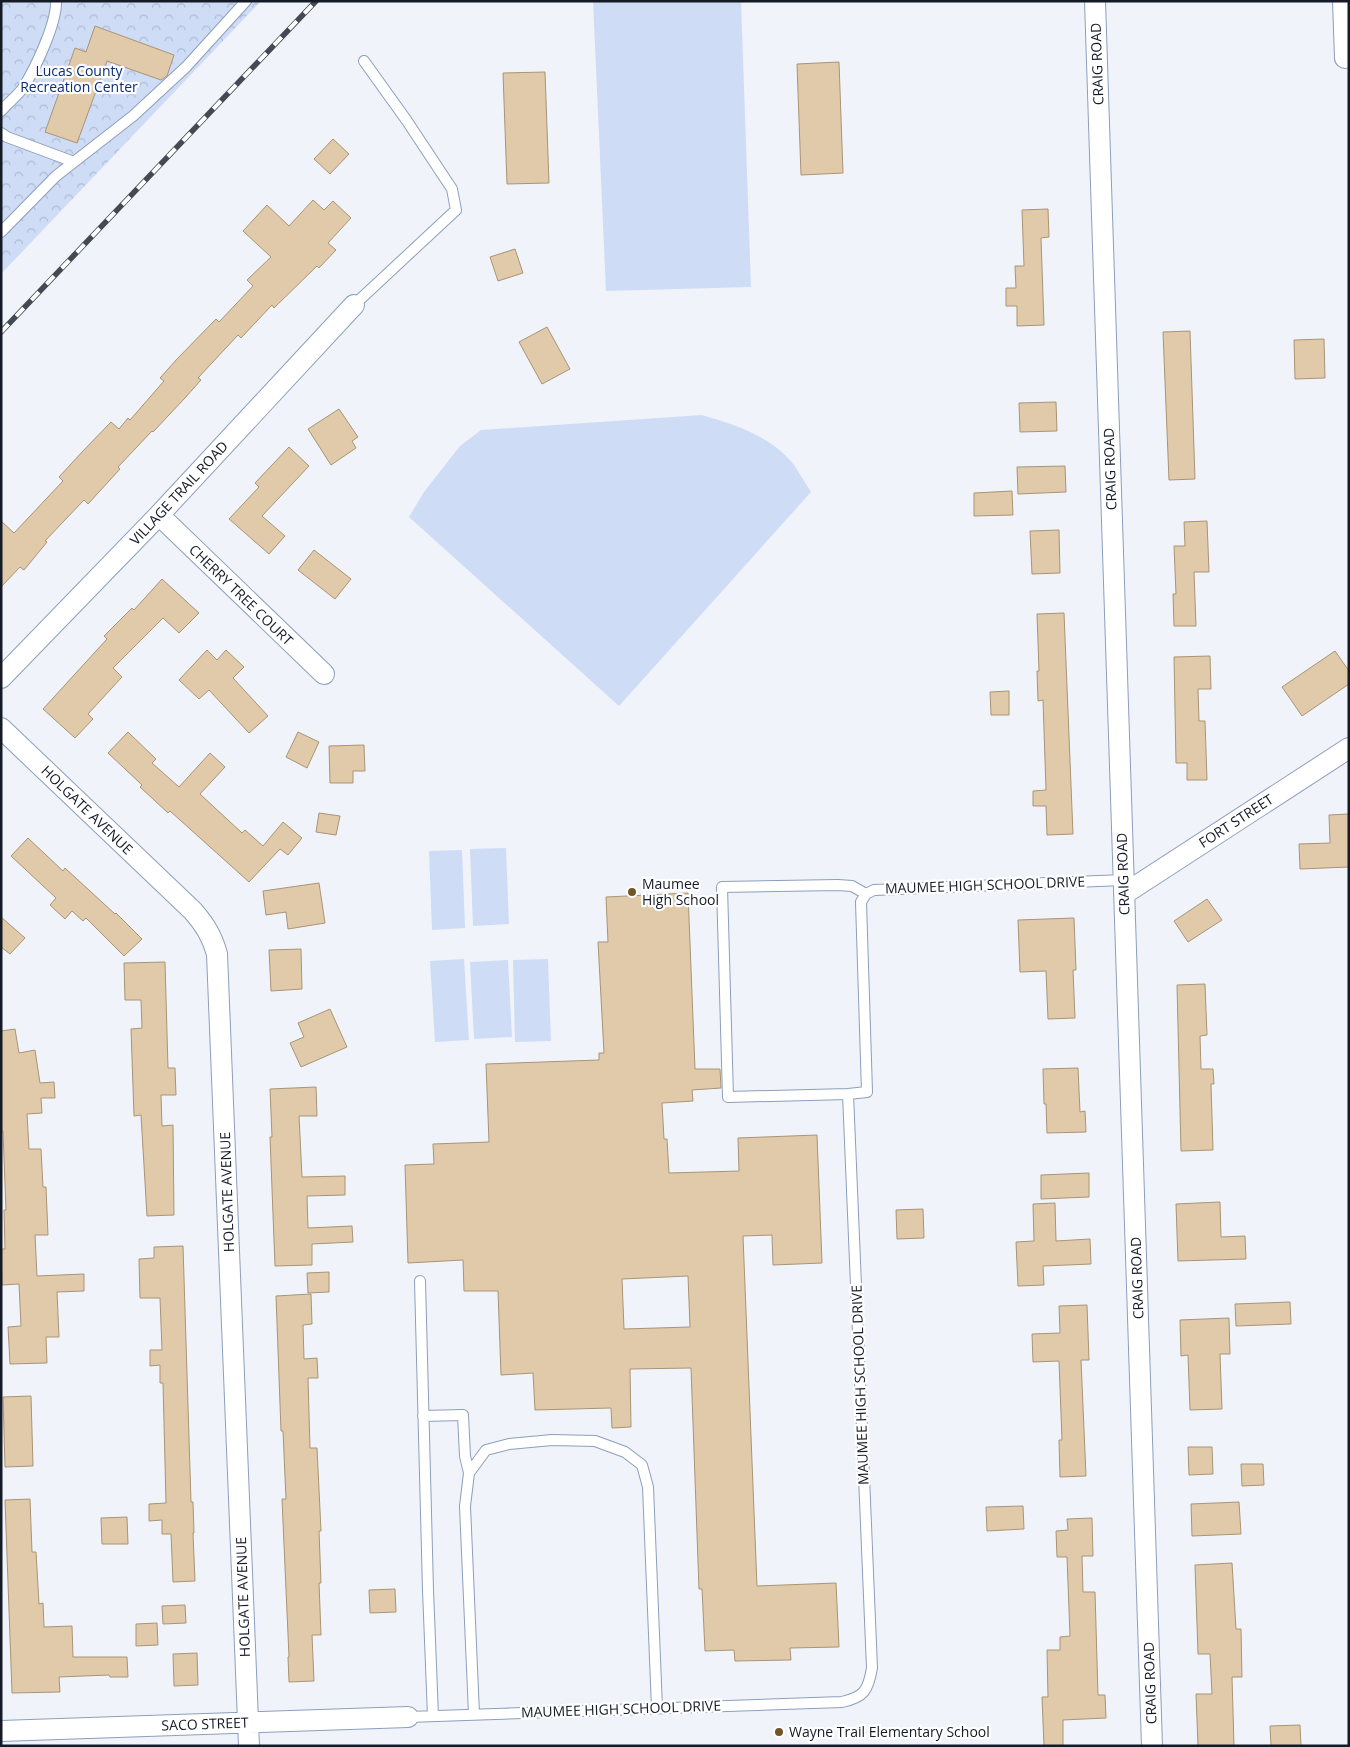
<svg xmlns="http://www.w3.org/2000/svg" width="1350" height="1747" viewBox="0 0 1350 1747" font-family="'Open Sans',sans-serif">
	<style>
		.park { fill: url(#park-crowns) }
		.garden { fill: #cedcf6 }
		.building { fill: #e0caaa; stroke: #a99475; fill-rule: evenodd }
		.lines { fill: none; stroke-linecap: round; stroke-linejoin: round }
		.lane-casing { stroke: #8d9ebd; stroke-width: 12 }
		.street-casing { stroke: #8d9ebd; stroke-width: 22 }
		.lane { stroke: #fff; stroke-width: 10 }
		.street { stroke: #fff; stroke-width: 20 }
		.rail-casing { stroke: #444a54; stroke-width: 5.5 }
		.rail { stroke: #fff; stroke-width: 4; stroke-dasharray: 11; stroke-linecap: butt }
		.poi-dot { fill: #715427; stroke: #fff; stroke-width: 2 }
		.labels { text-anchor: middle; stroke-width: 4.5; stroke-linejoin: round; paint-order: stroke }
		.street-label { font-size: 14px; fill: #141a26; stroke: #fff }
		.park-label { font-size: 14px; fill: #0a2d7a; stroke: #fff }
		.poi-label { font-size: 14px; fill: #141a26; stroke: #fff; text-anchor: start }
	</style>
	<defs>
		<pattern id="park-crowns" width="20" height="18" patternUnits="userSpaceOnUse" patternTransform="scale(1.25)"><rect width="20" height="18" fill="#cedcf6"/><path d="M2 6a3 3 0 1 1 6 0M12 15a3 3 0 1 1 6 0" fill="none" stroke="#b0bcd3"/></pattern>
	</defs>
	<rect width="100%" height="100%" fill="#f0f4fa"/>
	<path class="park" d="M 1,1 L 261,1 L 1,274 Z"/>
	<path class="garden" d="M 593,1 L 741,1 L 751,287 L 606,291 Z
		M 702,415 C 736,425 771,436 794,465 C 800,474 805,483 811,492 L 619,706 L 409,517 L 424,492 L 460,446 L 481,430 Z
		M 506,848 L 509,924 L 473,926 L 470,849 Z
		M 462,850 L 465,928 L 432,930 L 429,851 Z
		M 464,959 L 469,1040 L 435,1042 L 430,961 Z
		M 548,959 L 551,1041 L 515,1042 L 513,960 Z
		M 508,960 L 512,1037 L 474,1039 L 470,962 Z"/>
	<path class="building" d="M 95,26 L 174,55 L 167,76 L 161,80 L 107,61 L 77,143 L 45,132 L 75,48 L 86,52 Z
		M 839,62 L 843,173 L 801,175 L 797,64 Z
		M 545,72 L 549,183 L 507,184 L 503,73 Z
		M 333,139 L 349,154 L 330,174 L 314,159 Z
		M 313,200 L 324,210 L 333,201 L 351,218 L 328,243 L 336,250 L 319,268 L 317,266 L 274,308 L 272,305 L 241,338 L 238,335 L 198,378 L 201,380 L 184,399 L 153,432 L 152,431 L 118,467 L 120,469 L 88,504 L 84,500 L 45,541 L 47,542 L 24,570 L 20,567 L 1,587 L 1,521 L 14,533 L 63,481 L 59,477 L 82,452 L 111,422 L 119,429 L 128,418 L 130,420 L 164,381 L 160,378 L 177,359 L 216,319 L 219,322 L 253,286 L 247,280 L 271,257 L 243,231 L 267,205 L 289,226 Z
		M 1048,209 L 1049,237 L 1041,238 L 1044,325 L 1017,326 L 1017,306 L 1006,306 L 1006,288 L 1016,288 L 1015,266 L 1024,266 L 1022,210 Z
		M 515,249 L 523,273 L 498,281 L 490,257 Z
		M 547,327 L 570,369 L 542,384 L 519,342 Z
		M 1190,331 L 1195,479 L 1169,480 L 1163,332 Z
		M 1324,339 L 1325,378 L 1295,379 L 1294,340 Z
		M 1056,402 L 1057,431 L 1020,432 L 1019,403 Z
		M 339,409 L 358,437 L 352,441 L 356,448 L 331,465 L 308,429 Z
		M 289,447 L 309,466 L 262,516 L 285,536 L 269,554 L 229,519 L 259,487 L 255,483 Z
		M 1065,466 L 1066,492 L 1018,494 L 1017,467 Z
		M 1012,491 L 1013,515 L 974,516 L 974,493 Z
		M 1207,521 L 1209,572 L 1194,572 L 1196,626 L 1174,626 L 1173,594 L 1176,594 L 1174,546 L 1185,546 L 1184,522 Z
		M 1059,530 L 1060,573 L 1032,574 L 1030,531 Z
		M 314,550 L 351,579 L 335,599 L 298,570 Z
		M 162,579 L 199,613 L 179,633 L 163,618 L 113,668 L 122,677 L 88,714 L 93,719 L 75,738 L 43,709 L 107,639 L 104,636 L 132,608 L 134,610 Z
		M 1064,613 L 1073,834 L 1047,835 L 1046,806 L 1033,806 L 1033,791 L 1046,790 L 1043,700 L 1038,701 L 1037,671 L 1039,671 L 1037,614 Z
		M 207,650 L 217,660 L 226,650 L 244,667 L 233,678 L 268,716 L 249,733 L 209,690 L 199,699 L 179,680 Z
		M 1335,651 L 1349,671 L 1349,684 L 1302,716 L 1282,687 Z
		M 1210,656 L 1211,689 L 1198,689 L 1199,721 L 1205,721 L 1207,780 L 1187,780 L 1187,763 L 1176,763 L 1174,657 Z
		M 1009,691 L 1009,715 L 991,715 L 990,692 Z
		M 128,732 L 156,759 L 152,763 L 179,787 L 210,753 L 225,767 L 200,794 L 242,833 L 245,830 L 263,846 L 283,822 L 302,838 L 288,855 L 280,849 L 249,882 L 170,811 L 168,813 L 140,787 L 142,785 L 108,753 Z
		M 298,732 L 319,742 L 307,768 L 286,757 Z
		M 364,745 L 365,771 L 353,771 L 353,783 L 330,783 L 329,746 Z
		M 319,813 L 340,816 L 336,835 L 316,832 Z
		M 1349,814 L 1349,867 L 1300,869 L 1299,844 L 1330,843 L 1329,815 Z
		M 28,838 L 63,871 L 65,868 L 115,914 L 116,913 L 142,939 L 124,956 L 86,918 L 83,921 L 72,911 L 65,919 L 50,905 L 56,898 L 11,856 Z
		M 319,883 L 325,923 L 288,929 L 286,912 L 266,915 L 263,891 Z
		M 688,893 L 695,1069 L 720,1069 L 721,1088 L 692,1090 L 693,1101 L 662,1103 L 664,1139 L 667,1139 L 669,1173 L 739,1171 L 738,1138 L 817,1135 L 822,1263 L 773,1265 L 772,1235 L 743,1236 L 757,1586 L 836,1583 L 839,1647 L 790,1648 L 791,1660 L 735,1661 L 734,1650 L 705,1651 L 702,1589 L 699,1589 L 691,1368 L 630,1369 L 631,1427 L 612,1428 L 611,1408 L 535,1410 L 533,1373 L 501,1375 L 498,1291 L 464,1291 L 463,1260 L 408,1263 L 405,1165 L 434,1164 L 433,1144 L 489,1142 L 486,1064 L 599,1060 L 599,1053 L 604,1053 L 598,942 L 608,942 L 606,897 ZM 688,1276 L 690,1327 L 624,1329 L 622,1279 Z
		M 1207,899 L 1222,920 L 1188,942 L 1174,921 Z
		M 1,917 L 25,938 L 10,954 L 1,947 Z
		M 1074,918 L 1076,970 L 1073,970 L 1075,1018 L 1048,1019 L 1046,971 L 1020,972 L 1018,920 Z
		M 301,949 L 302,989 L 271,991 L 269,950 Z
		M 165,962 L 168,1068 L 175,1068 L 176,1095 L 161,1095 L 162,1126 L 173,1125 L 174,1215 L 147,1216 L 141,1115 L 134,1116 L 131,1029 L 142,1028 L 141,1000 L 125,1000 L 124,963 Z
		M 1205,984 L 1207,1035 L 1200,1036 L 1201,1069 L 1213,1069 L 1214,1084 L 1211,1084 L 1213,1150 L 1181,1151 L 1177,985 Z
		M 330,1009 L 347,1047 L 301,1067 L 290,1043 L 304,1037 L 298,1023 Z
		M 15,1029 L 19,1053 L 35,1050 L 40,1083 L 54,1082 L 55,1098 L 41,1098 L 42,1113 L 27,1114 L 29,1149 L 41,1149 L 43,1187 L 46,1187 L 48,1235 L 35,1235 L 37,1276 L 84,1274 L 84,1291 L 57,1292 L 59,1337 L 46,1337 L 47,1363 L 10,1364 L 8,1327 L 21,1326 L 19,1284 L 2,1285 L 1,1249 L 5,1249 L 4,1210 L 6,1210 L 3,1131 L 1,1131 L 1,1031 Z
		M 1078,1068 L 1080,1112 L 1085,1111 L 1086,1132 L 1047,1133 L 1046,1104 L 1044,1104 L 1043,1069 Z
		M 316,1087 L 317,1116 L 299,1116 L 302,1177 L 345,1176 L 345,1195 L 307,1196 L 308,1228 L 352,1226 L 353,1242 L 312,1244 L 312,1265 L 275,1266 L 270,1137 L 272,1137 L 270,1089 Z
		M 1089,1173 L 1089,1197 L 1041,1199 L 1041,1175 Z
		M 1220,1202 L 1221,1237 L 1245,1236 L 1246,1259 L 1178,1261 L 1176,1204 Z
		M 1055,1203 L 1056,1241 L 1090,1239 L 1091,1264 L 1043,1266 L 1044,1285 L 1018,1286 L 1016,1242 L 1034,1241 L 1033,1204 Z
		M 923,1209 L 924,1238 L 897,1239 L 896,1210 Z
		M 183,1246 L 191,1502 L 193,1502 L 194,1533 L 193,1533 L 195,1581 L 173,1582 L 171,1534 L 162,1534 L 162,1520 L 149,1521 L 149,1504 L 166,1503 L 163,1383 L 160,1383 L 160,1365 L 150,1366 L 150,1350 L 162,1350 L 160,1298 L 140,1298 L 139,1259 L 154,1258 L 154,1247 Z
		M 329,1272 L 329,1292 L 308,1293 L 307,1273 Z
		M 311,1294 L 312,1324 L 303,1325 L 304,1359 L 317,1358 L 318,1378 L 308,1378 L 310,1448 L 317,1448 L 321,1531 L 319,1531 L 321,1583 L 319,1583 L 321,1635 L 312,1635 L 314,1681 L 289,1682 L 288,1657 L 289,1657 L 282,1499 L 286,1499 L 283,1431 L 281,1431 L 276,1296 Z
		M 1290,1302 L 1291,1324 L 1236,1326 L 1235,1304 Z
		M 1087,1305 L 1089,1360 L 1081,1360 L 1086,1476 L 1060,1477 L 1059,1440 L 1062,1440 L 1059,1361 L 1033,1362 L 1032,1334 L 1060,1333 L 1059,1306 Z
		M 1229,1318 L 1230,1354 L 1220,1354 L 1222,1409 L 1190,1410 L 1188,1355 L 1181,1356 L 1180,1320 Z
		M 31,1396 L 33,1466 L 5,1467 L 3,1397 Z
		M 1188,1447 L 1212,1447 L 1213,1474 L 1189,1475 Z
		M 1241,1464 L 1263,1464 L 1264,1485 L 1242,1486 Z
		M 30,1499 L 32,1552 L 36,1552 L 39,1604 L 43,1603 L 44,1627 L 72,1626 L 73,1657 L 127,1657 L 128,1677 L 110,1677 L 109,1675 L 59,1677 L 60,1692 L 12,1693 L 5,1500 Z
		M 1239,1502 L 1241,1534 L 1192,1536 L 1191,1504 Z
		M 1023,1506 L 1024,1529 L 987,1531 L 986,1507 Z
		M 127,1517 L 128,1544 L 102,1544 L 101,1518 Z
		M 1092,1518 L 1093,1556 L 1082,1556 L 1083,1592 L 1095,1592 L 1098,1695 L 1105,1695 L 1106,1718 L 1063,1720 L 1063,1746 L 1044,1746 L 1042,1697 L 1048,1697 L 1047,1650 L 1060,1650 L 1060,1637 L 1070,1636 L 1067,1557 L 1057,1557 L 1056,1531 L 1068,1530 L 1067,1519 Z
		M 1232,1563 L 1236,1629 L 1241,1629 L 1242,1677 L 1232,1677 L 1234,1746 L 1198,1746 L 1196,1694 L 1212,1694 L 1210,1654 L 1198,1654 L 1195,1565 Z
		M 395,1589 L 396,1612 L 370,1613 L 369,1590 Z
		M 185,1605 L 186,1623 L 163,1624 L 162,1606 Z
		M 157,1623 L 158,1645 L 136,1646 L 136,1624 Z
		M 197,1653 L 198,1685 L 174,1686 L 173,1654 Z
		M 1300,1725 L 1301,1746 L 1271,1746 L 1270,1726 Z"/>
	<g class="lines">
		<defs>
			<path id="lane" d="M 1,111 C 8,103 17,96 23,88 C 35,69 57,23 56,1
				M 1,133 L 7,137 L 74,162
				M 1,232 L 56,176 L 133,116 L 186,67 L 246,1
				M 354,305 L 456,210 L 452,189 L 407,121 L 364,61
				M 848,1094 L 728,1097 L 722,887 L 838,885 L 852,886 L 866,894
				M 420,1281 L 428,1590 L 433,1716
				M 423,1416 L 463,1415 L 465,1456 L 469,1473
				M 474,1714 L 465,1506 L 469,1473 L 486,1450 L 509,1444 L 552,1440 L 595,1441 L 625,1452 L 642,1465 L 648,1487 L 657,1708
				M 408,1717 L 842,1702 C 864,1697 868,1691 872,1668 L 848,1094 L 867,1092 L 861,902 L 866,894 L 874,890 L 1124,880"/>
			<path id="street" d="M 1095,1 L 1152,1746
				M 1343,1 L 1345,58
				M 159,515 L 324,674
				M 1,678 L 159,515 L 354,305
				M 1,728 L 193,911 C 205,925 212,936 217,954 L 249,1746
				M 1124,894 L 1349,748
				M 1,1731 L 408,1717"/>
		</defs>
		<use href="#lane" class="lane-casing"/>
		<use href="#street" class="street-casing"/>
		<use href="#lane" class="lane"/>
		<use href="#street" class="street"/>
		<defs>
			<path id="rail" d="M 1,332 L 316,1"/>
		</defs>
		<use href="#rail" class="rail-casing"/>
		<use href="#rail" class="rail"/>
	</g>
	<g class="poi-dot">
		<circle cx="632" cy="892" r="5"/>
		<circle cx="779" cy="1732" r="5"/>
	</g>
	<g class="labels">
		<g class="street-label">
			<text transform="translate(1097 64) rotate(-92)" y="5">CRAIG ROAD</text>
			<text transform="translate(1110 469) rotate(-92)" y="5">CRAIG ROAD</text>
			<text transform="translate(179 493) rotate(-47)" y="5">VILLAGE TRAIL ROAD</text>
			<text transform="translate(241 595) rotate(44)" y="5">CHERRY TREE COURT</text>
			<text transform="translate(87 810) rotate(44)" y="5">HOLGATE AVENUE</text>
			<text transform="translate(1236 821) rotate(-33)" y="5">FORT STREET</text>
			<text transform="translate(1123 874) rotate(-92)" y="5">CRAIG ROAD</text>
			<text transform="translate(985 885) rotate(-2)" y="5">MAUMEE HIGH SCHOOL DRIVE</text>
			<text transform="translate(227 1192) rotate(-92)" y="5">HOLGATE AVENUE</text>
			<text transform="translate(1137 1278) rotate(-92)" y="5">CRAIG ROAD</text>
			<text transform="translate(860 1385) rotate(-92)" y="5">MAUMEE HIGH SCHOOL DRIVE</text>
			<text transform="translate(243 1597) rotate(-92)" y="5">HOLGATE AVENUE</text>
			<text transform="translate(1150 1683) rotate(-92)" y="5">CRAIG ROAD</text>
			<text transform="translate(621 1709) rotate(-2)" y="5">MAUMEE HIGH SCHOOL DRIVE</text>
			<text transform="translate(205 1724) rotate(-2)" y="5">SACO STREET</text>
		</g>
		<g class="park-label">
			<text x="79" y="76">Lucas County<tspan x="79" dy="16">Recreation Center</tspan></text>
		</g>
		<g class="poi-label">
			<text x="642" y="889">Maumee<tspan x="642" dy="16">High School</tspan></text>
			<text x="789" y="1737">Wayne Trail Elementary School</text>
		</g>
	</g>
	<rect width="1350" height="1747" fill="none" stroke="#141a26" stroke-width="5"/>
</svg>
